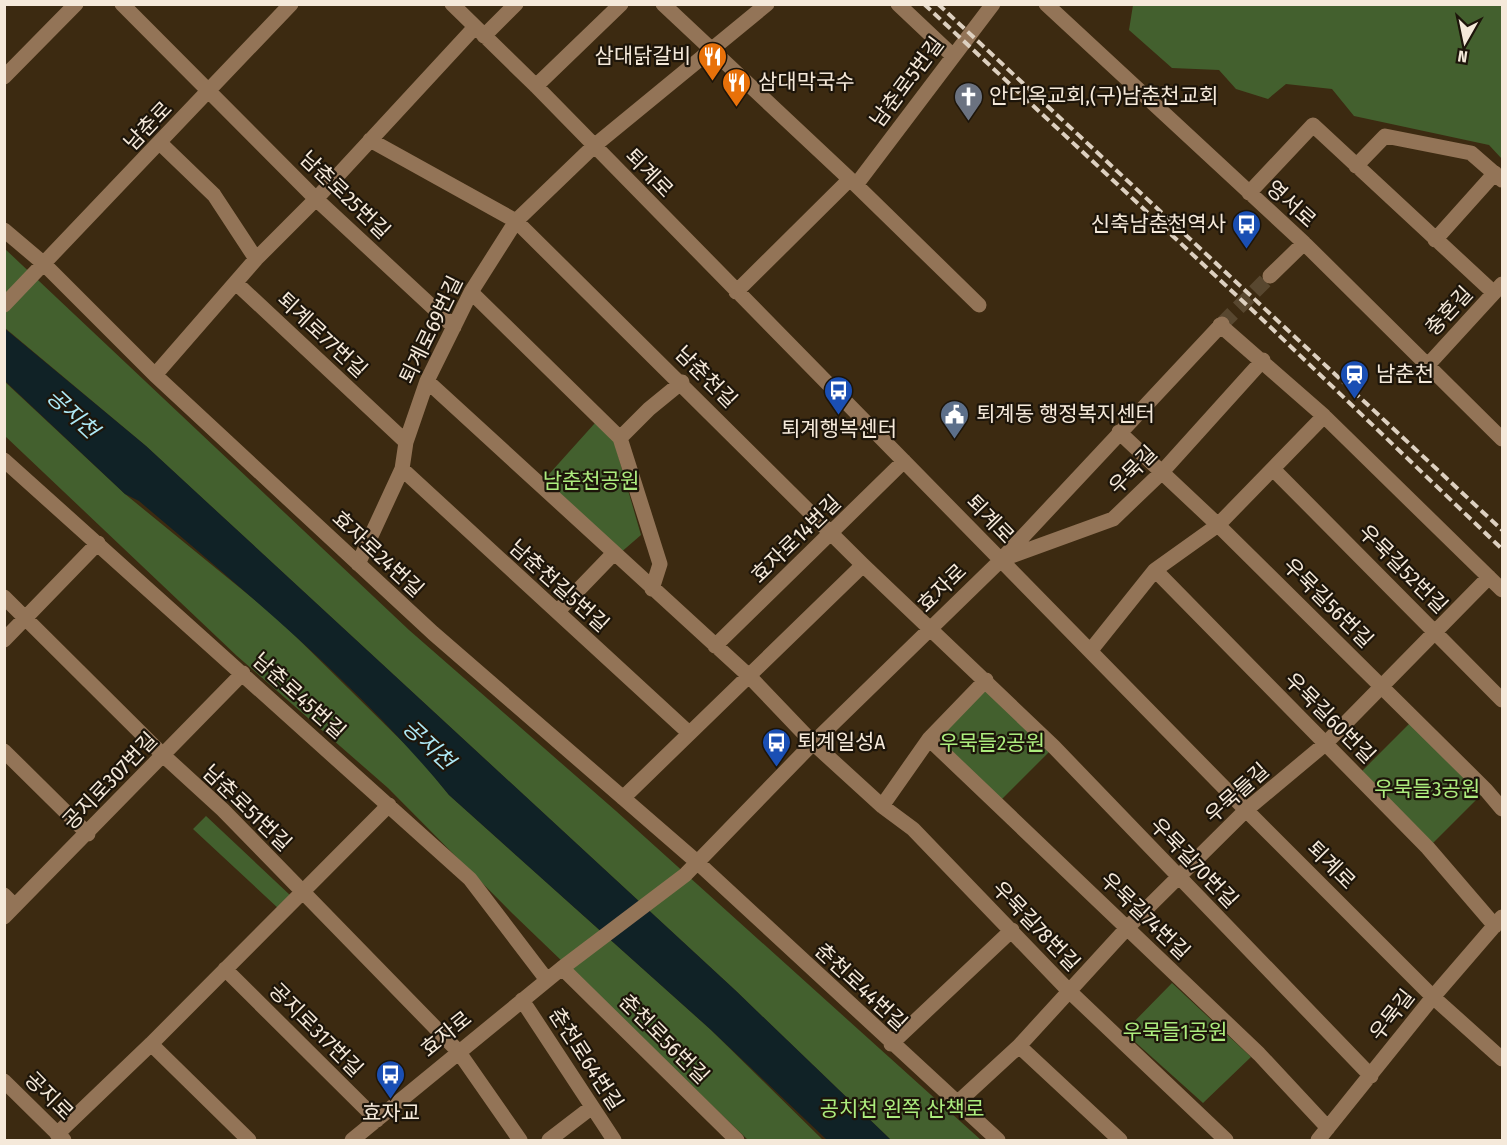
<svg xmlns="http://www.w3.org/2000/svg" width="1507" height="1145" viewBox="0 0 1507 1145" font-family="'Fira Sans Condensed','Noto Sans KR',sans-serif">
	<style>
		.green { fill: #43602e }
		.water { fill: #102226 }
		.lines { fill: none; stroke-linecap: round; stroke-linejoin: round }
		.minor-tunnel { stroke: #58472f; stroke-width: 15; stroke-dasharray: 15 8; stroke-linecap: butt }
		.minor { stroke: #937457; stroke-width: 15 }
		.rail { stroke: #ddd0c0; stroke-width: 4; stroke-dasharray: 9 4.5; stroke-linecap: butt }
		.labels { text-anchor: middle; stroke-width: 4.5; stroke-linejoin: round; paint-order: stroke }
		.poi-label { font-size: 21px; fill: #f5e9da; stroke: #1d150a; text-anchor: start }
		.street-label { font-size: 21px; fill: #f5e9da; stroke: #1d150a }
		.park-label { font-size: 21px; fill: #acec7d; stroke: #1d150a }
		.water-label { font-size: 22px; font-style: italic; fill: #aee9f6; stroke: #1d150a }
	</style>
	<rect width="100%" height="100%" fill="#3c2a11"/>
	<path class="green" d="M 1133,5 L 1502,5 L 1502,159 L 1489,145 L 1354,116 L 1332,89 L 1286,84 L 1268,99 L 1236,89 L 1219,70 L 1172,68 L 1129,30 Z
		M 4,248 L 409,630 L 616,811 L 981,1140 L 891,1140 L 735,990 L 146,446 L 5,328 Z
		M 4,381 L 125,494 L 278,619 L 419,758 L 449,795 L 710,1029 L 823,1140 L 748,1140 L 513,914 L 388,788 L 237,656 L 5,436 Z
		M 595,423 L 613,438 L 641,535 L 619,554 L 542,482 Z
		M 986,680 L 1054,747 L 997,804 L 929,739 Z
		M 1414,719 L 1486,790 L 1428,848 L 1357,776 Z
		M 206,816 L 291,896 L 279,909 L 193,829 Z
		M 1172,983 L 1251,1057 L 1203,1103 L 1124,1032 Z"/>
	<path class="water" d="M 4,328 L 146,446 L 735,990 L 891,1140 L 827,1140 L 710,1029 L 449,795 C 359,685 247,593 139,501 L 125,494 L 5,381 Z"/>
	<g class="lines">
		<path class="minor-tunnel" d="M 1222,324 L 1270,276"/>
		<path class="minor" d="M 122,4 L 316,199 L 454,327
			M 452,4 L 536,86 L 1246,810 L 1433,997 L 1502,1059
			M 663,4 L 856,185 L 979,305
			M 898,4 L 952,55
			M 1046,4 L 1304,243 L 1502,439
			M 484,36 L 516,4
			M 4,77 L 76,4
			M 536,86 L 621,4
			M 370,140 L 516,221 L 863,565 L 1054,747 L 1371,1076
			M 160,143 L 214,195 L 256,259
			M 1356,166 L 1385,136 L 1471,153 L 1502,180
			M 856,185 L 993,4
			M 1249,193 L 1313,125 L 1494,293
			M 4,230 L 43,263 L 155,375 L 433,633 L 697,862 L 998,1140
			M 1435,240 L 1495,173
			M 1270,276 L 1304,243
			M 236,283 L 406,442
			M 471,292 L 620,438 L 660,564 L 652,589
			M 736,292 L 849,180
			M 4,305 L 291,4
			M 1220,325 L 1324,416 L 1502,590
			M 1427,366 L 1502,284
			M 155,375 L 256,259 L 316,199 L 475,27
			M 427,381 L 749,676 L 813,743 L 882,806 L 913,829 L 1068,990 L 1226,1140
			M 1119,432 L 1218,525 L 1486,790 L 1502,809
			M 620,438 L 649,409 L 682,382
			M 4,460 L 470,879 L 547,980
			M 402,469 L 689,733
			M 1273,469 L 1502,700
			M 1003,559 L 1113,519 L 1162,472 L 1263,360
			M 358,564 L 402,469 L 406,442 L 427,381 L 471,292 L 516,221 L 594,146 L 767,4
			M 1155,570 L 1428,848 L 1495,926
			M 4,597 L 164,756 L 223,810 L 458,1051 L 520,1140
			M 558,611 L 613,554
			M 4,640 L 98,543
			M 715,646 L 904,461
			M 1091,650 L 1155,570 L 1218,525 L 1324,416
			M 929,739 L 1259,1054 L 1328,1128
			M 4,751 L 88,834
			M 623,798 L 863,565
			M 882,806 L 929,739 L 986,680
			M 4,895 L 15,906
			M 4,917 L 243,673
			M 562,968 L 737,1140
			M 225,969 L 377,1120
			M 522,1000 L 614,1140
			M 151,1044 L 249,1140
			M 891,1044 L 1012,930
			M 1019,1046 L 1120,1140
			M 4,1081 L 64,1140
			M 957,1103 L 1019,1046 L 1127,928 L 1246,810 L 1325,744 L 1489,577
			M 57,1134 L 151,1044 L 389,805
			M 352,1140 L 562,968 L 685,875 L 813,743 L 1001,560 L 1222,324
			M 549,1140 L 592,1107
			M 1318,1140 L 1433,997 L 1502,917"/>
		<path class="rail" d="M 924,4 L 1265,322 L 1502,549
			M 938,4 L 1502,530"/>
	</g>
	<defs>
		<symbol id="restaurant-pin" viewBox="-11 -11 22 30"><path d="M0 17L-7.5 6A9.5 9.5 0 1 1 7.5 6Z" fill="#e8710a" stroke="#1d150a"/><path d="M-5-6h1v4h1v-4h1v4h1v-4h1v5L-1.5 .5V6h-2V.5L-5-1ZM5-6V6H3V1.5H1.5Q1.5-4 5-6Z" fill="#fff"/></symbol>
		<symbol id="church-pin" viewBox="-11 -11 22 30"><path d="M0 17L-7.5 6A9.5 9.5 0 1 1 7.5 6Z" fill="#6b7280" stroke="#1d150a"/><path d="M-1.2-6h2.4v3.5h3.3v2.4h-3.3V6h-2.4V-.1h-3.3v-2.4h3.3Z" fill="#fff"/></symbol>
		<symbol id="bus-pin" viewBox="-11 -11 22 30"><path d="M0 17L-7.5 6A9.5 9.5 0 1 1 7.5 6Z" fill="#1a4fb4" stroke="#1d150a"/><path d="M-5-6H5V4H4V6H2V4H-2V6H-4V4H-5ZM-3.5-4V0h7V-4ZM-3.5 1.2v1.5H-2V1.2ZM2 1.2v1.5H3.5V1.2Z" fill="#fff"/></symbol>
		<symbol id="station-pin" viewBox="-11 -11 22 30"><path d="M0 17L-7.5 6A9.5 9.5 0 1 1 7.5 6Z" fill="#1a4fb4" stroke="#1d150a"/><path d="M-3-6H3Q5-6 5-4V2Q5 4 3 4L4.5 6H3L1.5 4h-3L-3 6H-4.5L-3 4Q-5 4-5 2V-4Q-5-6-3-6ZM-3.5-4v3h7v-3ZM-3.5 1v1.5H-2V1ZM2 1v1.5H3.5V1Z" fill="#fff"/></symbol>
		<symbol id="civic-pin" viewBox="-11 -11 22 30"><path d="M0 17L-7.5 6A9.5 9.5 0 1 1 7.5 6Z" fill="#5c6f8a" stroke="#1d150a"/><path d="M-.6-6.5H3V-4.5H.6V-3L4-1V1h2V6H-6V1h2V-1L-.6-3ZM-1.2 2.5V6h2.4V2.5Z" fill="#fff"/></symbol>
	</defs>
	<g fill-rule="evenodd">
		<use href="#restaurant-pin" x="696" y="40" width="33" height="45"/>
		<use href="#restaurant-pin" x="720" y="66" width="33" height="45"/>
		<use href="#church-pin" x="952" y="80" width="33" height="45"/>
		<use href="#bus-pin" x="1230" y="208" width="33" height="45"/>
		<use href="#station-pin" x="1338" y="358" width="33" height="45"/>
		<use href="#bus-pin" x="822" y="374" width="33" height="45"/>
		<use href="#civic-pin" x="938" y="398" width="33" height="45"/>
		<use href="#bus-pin" x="760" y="726" width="33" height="45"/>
		<use href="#bus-pin" x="374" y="1058" width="33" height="45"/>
	</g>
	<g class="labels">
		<g class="poi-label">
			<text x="691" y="63" text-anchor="end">삼대닭갈비</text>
			<text x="758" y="89">삼대막국수</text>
			<text x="989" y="103">안디옥교회,(구)남춘천교회</text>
			<text x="1226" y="231" text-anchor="end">신축남춘천역사</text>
			<text x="1376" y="381">남춘천</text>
			<text x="976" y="421">퇴계동 행정복지센터</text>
			<text x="839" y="436" text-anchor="middle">퇴계행복센터</text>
			<text x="797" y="749">퇴계일성A</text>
			<text x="391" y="1120" text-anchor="middle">효자교</text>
		</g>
		<g class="street-label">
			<text transform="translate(907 82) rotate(-53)" y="7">남춘로5번길</text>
			<text transform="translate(148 126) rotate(-46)" y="7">남춘로</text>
			<text transform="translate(649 173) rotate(46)" y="7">퇴계로</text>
			<text transform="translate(345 195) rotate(44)" y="7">남춘로25번길</text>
			<text transform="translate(1291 204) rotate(42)" y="7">영서로</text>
			<text transform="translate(1449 311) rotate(-47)" y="7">충혼길</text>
			<text transform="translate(431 330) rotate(-64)" y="7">퇴계로69번길</text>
			<text transform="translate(322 335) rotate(43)" y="7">퇴계로77번길</text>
			<text transform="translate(706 377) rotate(45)" y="7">남춘천길</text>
			<text transform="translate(1133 470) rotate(-45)" y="7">우묵길</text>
			<text transform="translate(990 519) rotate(46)" y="7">퇴계로</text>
			<text transform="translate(796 539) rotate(-44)" y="7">효자로14번길</text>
			<text transform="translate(378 554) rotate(43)" y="7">효자로24번길</text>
			<text transform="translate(1403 569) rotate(45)" y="7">우묵길52번길</text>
			<text transform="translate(559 586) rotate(42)" y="7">남춘천길5번길</text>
			<text transform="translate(942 588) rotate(-44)" y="7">효자로</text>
			<text transform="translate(1328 603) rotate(45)" y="7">우묵길56번길</text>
			<text transform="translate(299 696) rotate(42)" y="7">남춘로45번길</text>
			<text transform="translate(1330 718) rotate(45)" y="7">우묵길60번길</text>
			<text transform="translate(110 781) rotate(-46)" y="7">공지로307번길</text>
			<text transform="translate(1237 793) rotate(-42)" y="7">우묵들길</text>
			<text transform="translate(247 808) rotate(44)" y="7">남춘로51번길</text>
			<text transform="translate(1194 863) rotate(46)" y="7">우묵길70번길</text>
			<text transform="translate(1331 865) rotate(45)" y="7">퇴계로</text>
			<text transform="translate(1145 916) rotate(44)" y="7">우묵길74번길</text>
			<text transform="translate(1036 926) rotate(46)" y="7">우묵길78번길</text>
			<text transform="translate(861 987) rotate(43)" y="7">춘천로44번길</text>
			<text transform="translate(1392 1015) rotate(-52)" y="7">우묵길</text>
			<text transform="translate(316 1030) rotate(45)" y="7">공지로317번길</text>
			<text transform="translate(446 1034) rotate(-39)" y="7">효자로</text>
			<text transform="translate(664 1039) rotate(45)" y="7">춘천로56번길</text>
			<text transform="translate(586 1059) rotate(57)" y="7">춘천로64번길</text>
			<text transform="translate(49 1096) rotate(45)" y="7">공지로</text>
		</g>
		<g class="park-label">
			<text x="591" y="488">남춘천공원</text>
			<text x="992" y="750">우묵들2공원</text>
			<text x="1427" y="796">우묵들3공원</text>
			<text x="1175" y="1039">우묵들1공원</text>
			<text x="902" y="1116">공치천 왼쪽 산책로</text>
		</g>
		<g class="water-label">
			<text transform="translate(73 413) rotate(43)" y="8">공지천</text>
			<text transform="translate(429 744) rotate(43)" y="8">공지천</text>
		</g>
	</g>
	<rect width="1507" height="1145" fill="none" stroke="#f5e9da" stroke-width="12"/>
	<g transform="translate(1465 42) rotate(189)" stroke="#1d150a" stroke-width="4.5" paint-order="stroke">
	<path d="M0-4.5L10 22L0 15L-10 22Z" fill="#f5e9da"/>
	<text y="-9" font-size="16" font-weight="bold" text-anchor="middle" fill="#f5e9da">N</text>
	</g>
</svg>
